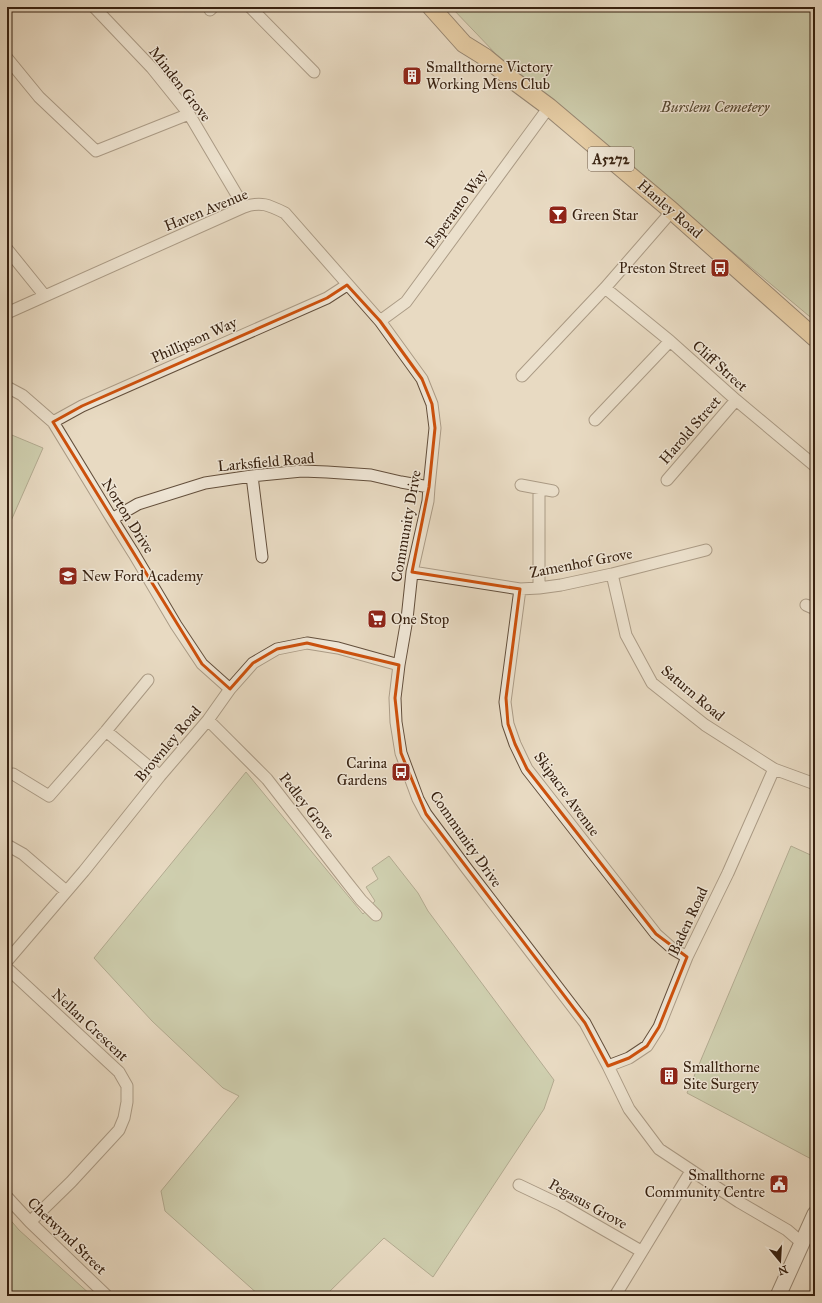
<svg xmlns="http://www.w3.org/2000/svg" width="822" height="1303" viewBox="0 0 822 1303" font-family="'IM FELL Great Primer',serif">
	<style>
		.green { fill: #b2c197; stroke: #747154 }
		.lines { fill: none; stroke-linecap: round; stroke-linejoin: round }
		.minor-casing { stroke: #634f3c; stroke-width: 13 }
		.secondary-casing { stroke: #372110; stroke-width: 17 }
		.primary-casing { stroke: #372110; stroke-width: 19 }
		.minor { stroke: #f0e7d7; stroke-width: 11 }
		.secondary { stroke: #f0e7d7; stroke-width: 15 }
		.primary { stroke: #e4bd81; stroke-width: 17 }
		.marked { fill: none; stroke: #cd510d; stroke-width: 3; stroke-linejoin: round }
		.labels { text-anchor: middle; stroke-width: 3; stroke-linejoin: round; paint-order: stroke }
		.shield { fill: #f0e7d7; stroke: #6e5c4c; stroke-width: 1 }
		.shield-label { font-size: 14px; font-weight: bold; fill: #372110 }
		.poi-label { font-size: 15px; fill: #372110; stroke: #f0e7d7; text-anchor: start }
		.street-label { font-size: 15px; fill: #372110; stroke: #f0e7d7 }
		.park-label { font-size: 15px; font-style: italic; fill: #564932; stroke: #f0e7d7 }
	</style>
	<rect width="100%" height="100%" fill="#e8dac2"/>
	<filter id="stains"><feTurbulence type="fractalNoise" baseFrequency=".005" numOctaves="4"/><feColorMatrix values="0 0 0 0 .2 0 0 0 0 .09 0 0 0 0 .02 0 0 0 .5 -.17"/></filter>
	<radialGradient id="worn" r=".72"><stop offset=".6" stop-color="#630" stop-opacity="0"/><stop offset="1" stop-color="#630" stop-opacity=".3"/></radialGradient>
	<path class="green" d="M 451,7 L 815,7 L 815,321 L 496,54 Z
		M 7,433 L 43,448 L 7,530 Z
		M 246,772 L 363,914 L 375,901 L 366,887 L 378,879 L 372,868 L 389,856 L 418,893 L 428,911 L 554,1080 L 544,1109 L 433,1277 L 384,1238 L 325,1296 L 260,1296 L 165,1211 L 161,1191 L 239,1096 L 223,1088 L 152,1021 L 94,958 Z
		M 791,846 L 815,857 L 815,1161 L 687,1093 Z
		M 7,1216 L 19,1230 L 92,1296 L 7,1296 Z"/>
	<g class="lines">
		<defs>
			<path id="minor" d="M 94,7 L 152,68 L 189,114 L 244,207
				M 250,7 L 314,72
				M 210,10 L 213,7
				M 7,58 L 39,97 L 96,151 L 189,114
				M 7,249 L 45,296
				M 605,288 L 670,341 L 736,400 L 815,466
				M 7,313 L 244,207 C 261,201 269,205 285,213 L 380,321 L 422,379 L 432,404 L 435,428 L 429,487 L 428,501 L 412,572 L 407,619 L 399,665 L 395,698 L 396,722 L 401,753 L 418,799 L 426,814 L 467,869 L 585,1023 L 608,1066 L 629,1109 L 659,1149 L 739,1202 L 787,1230 L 801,1242
				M 380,321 L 406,302 L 549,107
				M 522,376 L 605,288 L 672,211
				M 7,387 L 22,395 L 53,422 L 112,519 L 134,554 L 176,625 L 202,664 L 230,689
				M 595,420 L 670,341
				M 53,422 L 82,406 L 327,298 L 347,285
				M 252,476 L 262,557
				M 667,480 L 736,400
				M 521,485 L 553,491
				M 112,519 L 138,504 L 205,483 L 252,476 L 302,471 L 327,472 L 371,475 L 401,482 L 429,487
				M 412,572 L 520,589 L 539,588 L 561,585 L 612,574 L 706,550
				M 612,574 L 626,635 L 652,683 L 705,725 L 774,769 L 815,784
				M 539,588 L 539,489
				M 520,589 L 505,702 L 508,724 L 515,744 L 527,769 L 656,934 L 673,949 L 687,957
				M 806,605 L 815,609
				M 208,720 L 267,779 L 346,881 L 361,900 L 376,915
				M 106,731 L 160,776
				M 13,774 L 49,796 L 106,731 L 148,680
				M 7,845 L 23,854 L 66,891
				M 7,961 L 84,871 L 160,776 L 208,720 L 230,689 L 253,663 L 277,649 L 307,643 L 338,648 L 399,665
				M 7,968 L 119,1072 L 127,1086 L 127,1102 L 124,1118 L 119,1130 L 71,1182 L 30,1222
				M 608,1066 L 629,1058 L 647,1046 L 659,1027 L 687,957 L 728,873 L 774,769
				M 519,1185 L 561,1205 L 641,1251
				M 7,1197 L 30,1222 L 107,1296
				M 615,1296 L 691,1171"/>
			<path id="secondary" d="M 778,1296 L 815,1214"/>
			<path id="primary" d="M 431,7 L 464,44 L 485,57 L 514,81 L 549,107 L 672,211 L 815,338"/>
		</defs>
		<use href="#minor" class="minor-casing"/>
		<use href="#secondary" class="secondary-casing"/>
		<use href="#primary" class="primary-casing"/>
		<use href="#minor" class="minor"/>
		<use href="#secondary" class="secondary"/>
		<use href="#primary" class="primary"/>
	</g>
	<path d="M0 0H822V1303H0ZM 347,285 L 380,321 L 422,379 L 432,404 L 435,428 L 429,487 L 412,572 L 520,589 L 506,698 L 508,724 L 515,744 L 527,769 L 656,934 L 687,957 L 659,1027 L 647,1046 L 629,1058 L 608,1066 L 585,1023 L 426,814 L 401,753 L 395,698 L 399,665 L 307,643 L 277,649 L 253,663 L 230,689 L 202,664 L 53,422 L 82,406 L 327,298 Z" fill="#e8dac2" fill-opacity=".55" fill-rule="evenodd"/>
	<path class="marked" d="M 347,285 L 380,321 L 422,379 L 432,404 L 435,428 L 429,487 L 412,572 L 520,589 L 506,698 L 508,724 L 515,744 L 527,769 L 656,934 L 687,957 L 659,1027 L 647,1046 L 629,1058 L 608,1066 L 585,1023 L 426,814 L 401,753 L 395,698 L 399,665 L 307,643 L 277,649 L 253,663 L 230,689 L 202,664 L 53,422 L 82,406 L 327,298 Z"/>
	<defs>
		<symbol id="building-square" viewBox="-11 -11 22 22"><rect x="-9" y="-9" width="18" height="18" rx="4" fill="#8f2418" stroke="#f0e7d7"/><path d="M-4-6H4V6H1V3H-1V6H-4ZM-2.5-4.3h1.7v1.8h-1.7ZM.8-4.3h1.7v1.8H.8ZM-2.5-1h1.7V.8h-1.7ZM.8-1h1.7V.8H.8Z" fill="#fff"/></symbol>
		<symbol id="bar-square" viewBox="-11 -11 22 22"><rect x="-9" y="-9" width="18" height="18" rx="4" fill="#8f2418" stroke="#f0e7d7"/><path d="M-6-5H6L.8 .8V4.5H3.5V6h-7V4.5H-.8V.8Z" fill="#fff"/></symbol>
		<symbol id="bus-square" viewBox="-11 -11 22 22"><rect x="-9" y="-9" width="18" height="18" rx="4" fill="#8f2418" stroke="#f0e7d7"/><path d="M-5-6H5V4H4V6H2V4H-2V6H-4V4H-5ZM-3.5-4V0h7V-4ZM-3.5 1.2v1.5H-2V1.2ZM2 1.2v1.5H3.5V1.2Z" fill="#fff"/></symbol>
		<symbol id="school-square" viewBox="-11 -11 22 22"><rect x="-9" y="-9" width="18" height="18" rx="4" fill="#8f2418" stroke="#f0e7d7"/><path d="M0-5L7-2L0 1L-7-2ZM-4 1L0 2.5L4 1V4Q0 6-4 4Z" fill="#fff"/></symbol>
		<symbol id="supermarket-square" viewBox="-11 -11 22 22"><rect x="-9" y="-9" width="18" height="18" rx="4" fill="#8f2418" stroke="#f0e7d7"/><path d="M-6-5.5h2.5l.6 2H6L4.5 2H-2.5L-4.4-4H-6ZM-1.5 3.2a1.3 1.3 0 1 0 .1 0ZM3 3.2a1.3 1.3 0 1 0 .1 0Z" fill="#fff"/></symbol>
		<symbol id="civic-square" viewBox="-11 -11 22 22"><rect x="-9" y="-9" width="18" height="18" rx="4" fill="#8f2418" stroke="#f0e7d7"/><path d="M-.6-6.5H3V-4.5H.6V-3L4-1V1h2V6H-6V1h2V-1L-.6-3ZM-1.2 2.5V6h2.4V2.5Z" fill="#fff"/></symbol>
	</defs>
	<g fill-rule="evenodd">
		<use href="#building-square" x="401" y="65" width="22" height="22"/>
		<use href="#bar-square" x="547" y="204" width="22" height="22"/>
		<use href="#bus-square" x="709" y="257" width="22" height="22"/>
		<use href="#school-square" x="57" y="565" width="22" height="22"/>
		<use href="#supermarket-square" x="366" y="608" width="22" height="22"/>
		<use href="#bus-square" x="390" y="761" width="22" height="22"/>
		<use href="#building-square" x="658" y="1065" width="22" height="22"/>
		<use href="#civic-square" x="768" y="1173" width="22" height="22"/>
	</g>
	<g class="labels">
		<rect class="shield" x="588" y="147" width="46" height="24" rx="3"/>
		<g class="shield-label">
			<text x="611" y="164">A5272</text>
		</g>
		<g class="poi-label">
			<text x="426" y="72">Smallthorne Victory<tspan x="426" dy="17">Working Mens Club</tspan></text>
			<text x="572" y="220">Green Star</text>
			<text x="706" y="273" text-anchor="end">Preston Street</text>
			<text x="82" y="581">New Ford Academy</text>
			<text x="391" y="624">One Stop</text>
			<text x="387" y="768" text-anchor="end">Carina<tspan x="387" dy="17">Gardens</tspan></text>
			<text x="683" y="1072">Smallthorne<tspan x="683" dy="17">Site Surgery</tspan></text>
			<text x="765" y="1180" text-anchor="end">Smallthorne<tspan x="765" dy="17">Community Centre</tspan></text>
		</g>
		<g class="street-label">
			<text transform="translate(180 84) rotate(52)" y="5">Minden Grove</text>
			<text transform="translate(456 209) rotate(-54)" y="5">Esperanto Way</text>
			<text transform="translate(670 209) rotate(41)" y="5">Hanley Road</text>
			<text transform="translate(206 210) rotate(-22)" y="5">Haven Avenue</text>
			<text transform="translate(194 340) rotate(-24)" y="5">Phillipson Way</text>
			<text transform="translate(720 366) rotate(42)" y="5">Cliff Street</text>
			<text transform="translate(690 430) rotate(-49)" y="5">Harold Street</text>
			<text transform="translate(266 462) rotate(-5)" y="5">Larksfield Road</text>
			<text transform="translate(128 516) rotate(58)" y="5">Norton Drive</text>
			<text transform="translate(406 526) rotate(-80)" y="5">Community Drive</text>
			<text transform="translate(581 563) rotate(-11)" y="5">Zamenhof Grove</text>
			<text transform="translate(693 693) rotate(40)" y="5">Saturn Road</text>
			<text transform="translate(168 744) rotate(-50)" y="5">Brownley Road</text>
			<text transform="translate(567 794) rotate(54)" y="5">Skipacre Avenue</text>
			<text transform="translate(307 806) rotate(52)" y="5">Pedley Grove</text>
			<text transform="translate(466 839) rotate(55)" y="5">Community Drive</text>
			<text transform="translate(688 921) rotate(-65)" y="5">Baden Road</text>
			<text transform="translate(90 1025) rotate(43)" y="5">Nellan Crescent</text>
			<text transform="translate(588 1204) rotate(29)" y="5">Pegasus Grove</text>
			<text transform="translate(67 1236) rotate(44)" y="5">Chetwynd Street</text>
		</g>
		<g class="park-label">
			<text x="715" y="112">Burslem Cemetery</text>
		</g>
	</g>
	<rect width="822" height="1303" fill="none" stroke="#e8dac2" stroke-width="24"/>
	<rect x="8" y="8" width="806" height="1287" fill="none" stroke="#372110" stroke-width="2"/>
	<rect x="12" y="12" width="798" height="1279" fill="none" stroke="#372110"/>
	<g transform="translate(780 1261) rotate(162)" stroke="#f0e7d7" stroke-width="3" paint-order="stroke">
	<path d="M0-3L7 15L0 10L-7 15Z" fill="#372110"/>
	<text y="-6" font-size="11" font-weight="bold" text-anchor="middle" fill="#372110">N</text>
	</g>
	<rect width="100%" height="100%" filter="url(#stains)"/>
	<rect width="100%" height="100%" fill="url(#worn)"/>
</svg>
